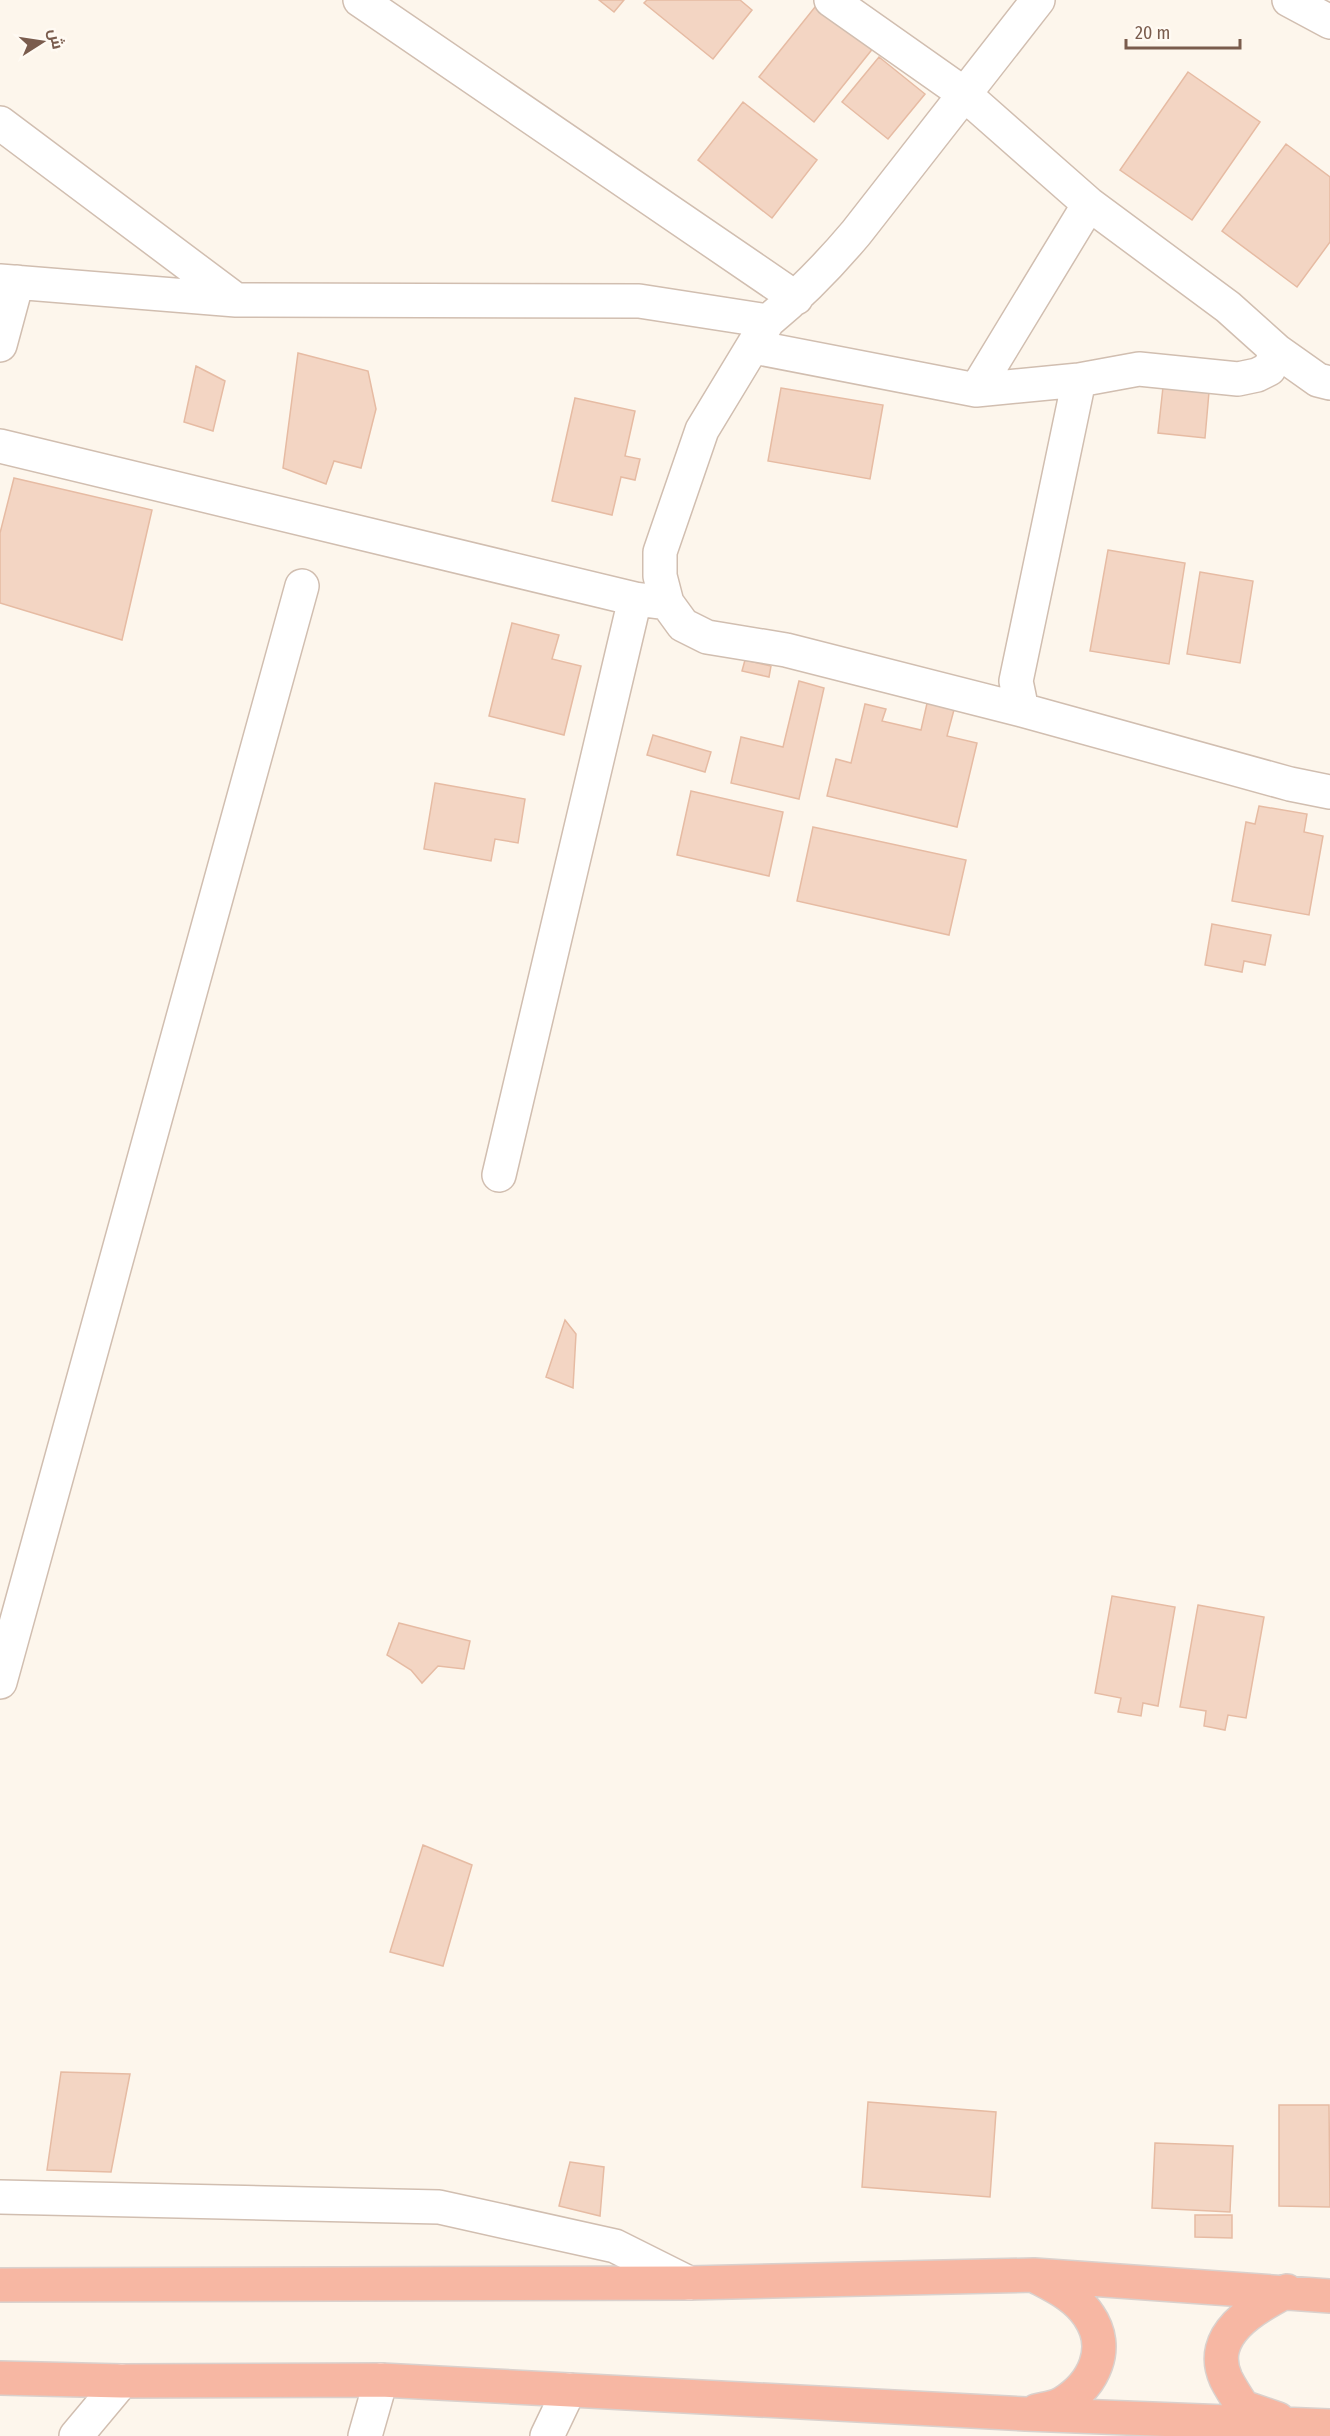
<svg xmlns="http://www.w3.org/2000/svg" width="1330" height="2436" viewBox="0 0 1330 2436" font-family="'Fira Sans Condensed',Cairo,sans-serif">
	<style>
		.building { fill: #f3d5c3; stroke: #e6bba3; stroke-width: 1.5 }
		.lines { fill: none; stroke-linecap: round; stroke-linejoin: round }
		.minor-casing { stroke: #d1beb0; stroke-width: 36 }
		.highway-casing { stroke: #dad1cd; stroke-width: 36 }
		.minor { stroke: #fff; stroke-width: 33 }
		.highway { stroke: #f7b7a3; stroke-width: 33 }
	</style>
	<rect width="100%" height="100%" fill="#fdf6ec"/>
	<path class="building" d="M 599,0 L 624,0 L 614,12 Z
		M 647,0 L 740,0 L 752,10 L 713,59 L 644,3 Z
		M 819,2 L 874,47 L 814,122 L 759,77 Z
		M 879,57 L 925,94 L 888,139 L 842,102 Z
		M 1188,72 L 1260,122 L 1192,220 L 1120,170 Z
		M 743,102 L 817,160 L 772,218 L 698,160 Z
		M 1286,144 L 1330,177 L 1330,242 L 1297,287 L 1222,231 Z
		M 298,353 L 368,371 L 376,409 L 361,468 L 334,461 L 326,484 L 283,468 Z
		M 196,366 L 225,381 L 213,431 L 184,422 Z
		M 1163,387 L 1209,392 L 1205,438 L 1158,433 Z
		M 781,388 L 883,405 L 870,479 L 768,461 Z
		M 575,398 L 635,411 L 625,456 L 640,459 L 635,480 L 621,477 L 612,515 L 552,501 Z
		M 14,478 L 152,510 L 122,640 L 0,603 L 0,533 Z
		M 1108,550 L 1185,563 L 1169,664 L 1090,651 Z
		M 1200,572 L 1253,581 L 1240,663 L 1187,654 Z
		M 512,623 L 559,635 L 552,659 L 581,666 L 564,735 L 489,716 Z
		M 745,660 L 771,666 L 769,677 L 742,671 Z
		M 799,681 L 824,688 L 799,799 L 731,783 L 741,737 L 783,747 Z
		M 928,699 L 955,706 L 947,736 L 977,743 L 957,827 L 827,796 L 836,759 L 851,763 L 865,704 L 886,709 L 882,721 L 921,730 Z
		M 653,735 L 711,752 L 705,772 L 647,755 Z
		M 435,783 L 525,799 L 518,843 L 495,839 L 491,861 L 424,849 Z
		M 691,791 L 783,812 L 769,876 L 677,855 Z
		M 1259,806 L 1307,814 L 1304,832 L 1323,836 L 1309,915 L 1232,901 L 1246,822 L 1255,824 Z
		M 813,827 L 966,860 L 949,935 L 797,901 Z
		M 1212,924 L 1271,935 L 1265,965 L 1244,961 L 1242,972 L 1205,965 Z
		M 565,1320 L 576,1334 L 573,1388 L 546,1377 Z
		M 1112,1596 L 1175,1607 L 1158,1706 L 1143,1703 L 1141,1716 L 1118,1712 L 1121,1698 L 1095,1693 Z
		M 1198,1605 L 1264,1617 L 1246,1718 L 1228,1715 L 1225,1730 L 1204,1726 L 1206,1711 L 1180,1707 Z
		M 399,1623 L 470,1641 L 464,1669 L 438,1666 L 422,1683 L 411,1670 L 387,1655 Z
		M 423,1845 L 472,1865 L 443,1966 L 390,1952 Z
		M 61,2072 L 130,2074 L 111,2172 L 47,2170 Z
		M 868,2102 L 996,2112 L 990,2197 L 862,2187 Z
		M 1279,2105 L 1329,2105 L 1330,2207 L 1279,2206 Z
		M 1155,2143 L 1233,2146 L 1230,2212 L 1152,2208 Z
		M 570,2162 L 604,2167 L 600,2216 L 559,2206 Z
		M 1195,2215 L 1232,2215 L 1232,2238 L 1195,2237 Z"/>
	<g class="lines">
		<defs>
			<path id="minor" d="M 360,0 L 796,298
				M 831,0 L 963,93 L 1089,204 L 1228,307 L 1277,351 L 1318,380 L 1330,383
				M 1289,0 L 1330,22
				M 0,123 L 236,300
				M 0,281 L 236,300 L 639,301 L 768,321 C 801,294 829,265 856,233 L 1038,0
				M 768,321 L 702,430 L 660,552 L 660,576 L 667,603 L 683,625 L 707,637 L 786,650 L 1022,710 L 1290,784 L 1330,792
				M 0,345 L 17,282
				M 754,347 L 976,390 L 1079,380 L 1139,369 L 1238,379 L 1257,375 L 1269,369 L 1277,351
				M 976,390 L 1089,204
				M 0,446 L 635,599 L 667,603
				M 1022,710 L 1016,681 L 1079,380
				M 499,1175 L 635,599
				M 0,1682 L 302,586
				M 0,2197 L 439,2207 L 615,2246 L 689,2283
				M 76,2436 L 122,2381
				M 365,2436 L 381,2380
				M 547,2436 L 569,2390"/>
			<path id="highway" d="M 0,2285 L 689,2283 L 1034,2275 L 1330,2296
				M 0,2378 L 122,2381 L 381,2380 L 1026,2414 L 1330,2426
				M 1036,2411 C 1044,2409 1056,2408 1063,2403 C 1094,2384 1111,2348 1089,2316 C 1077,2297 1056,2287 1037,2277
				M 1278,2419 L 1243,2407 C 1237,2398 1231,2389 1226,2379 C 1206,2335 1254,2308 1287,2291"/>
		</defs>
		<use href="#minor" class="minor-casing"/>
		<use href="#highway" class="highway-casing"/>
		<use href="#minor" class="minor"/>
		<use href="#highway" class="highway"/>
	</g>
	<g transform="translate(42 42) rotate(78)" stroke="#fffaf3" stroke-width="4.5" paint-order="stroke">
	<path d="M0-4.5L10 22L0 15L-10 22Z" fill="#7a5c4d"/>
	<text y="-9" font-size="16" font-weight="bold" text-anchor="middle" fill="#7a5c4d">ش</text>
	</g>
	<path d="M1126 39v9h114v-9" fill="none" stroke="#7a5c4d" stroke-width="3"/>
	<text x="1135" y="39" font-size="18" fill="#7a5c4d" stroke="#fffaf3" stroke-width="4.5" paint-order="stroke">20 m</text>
</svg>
